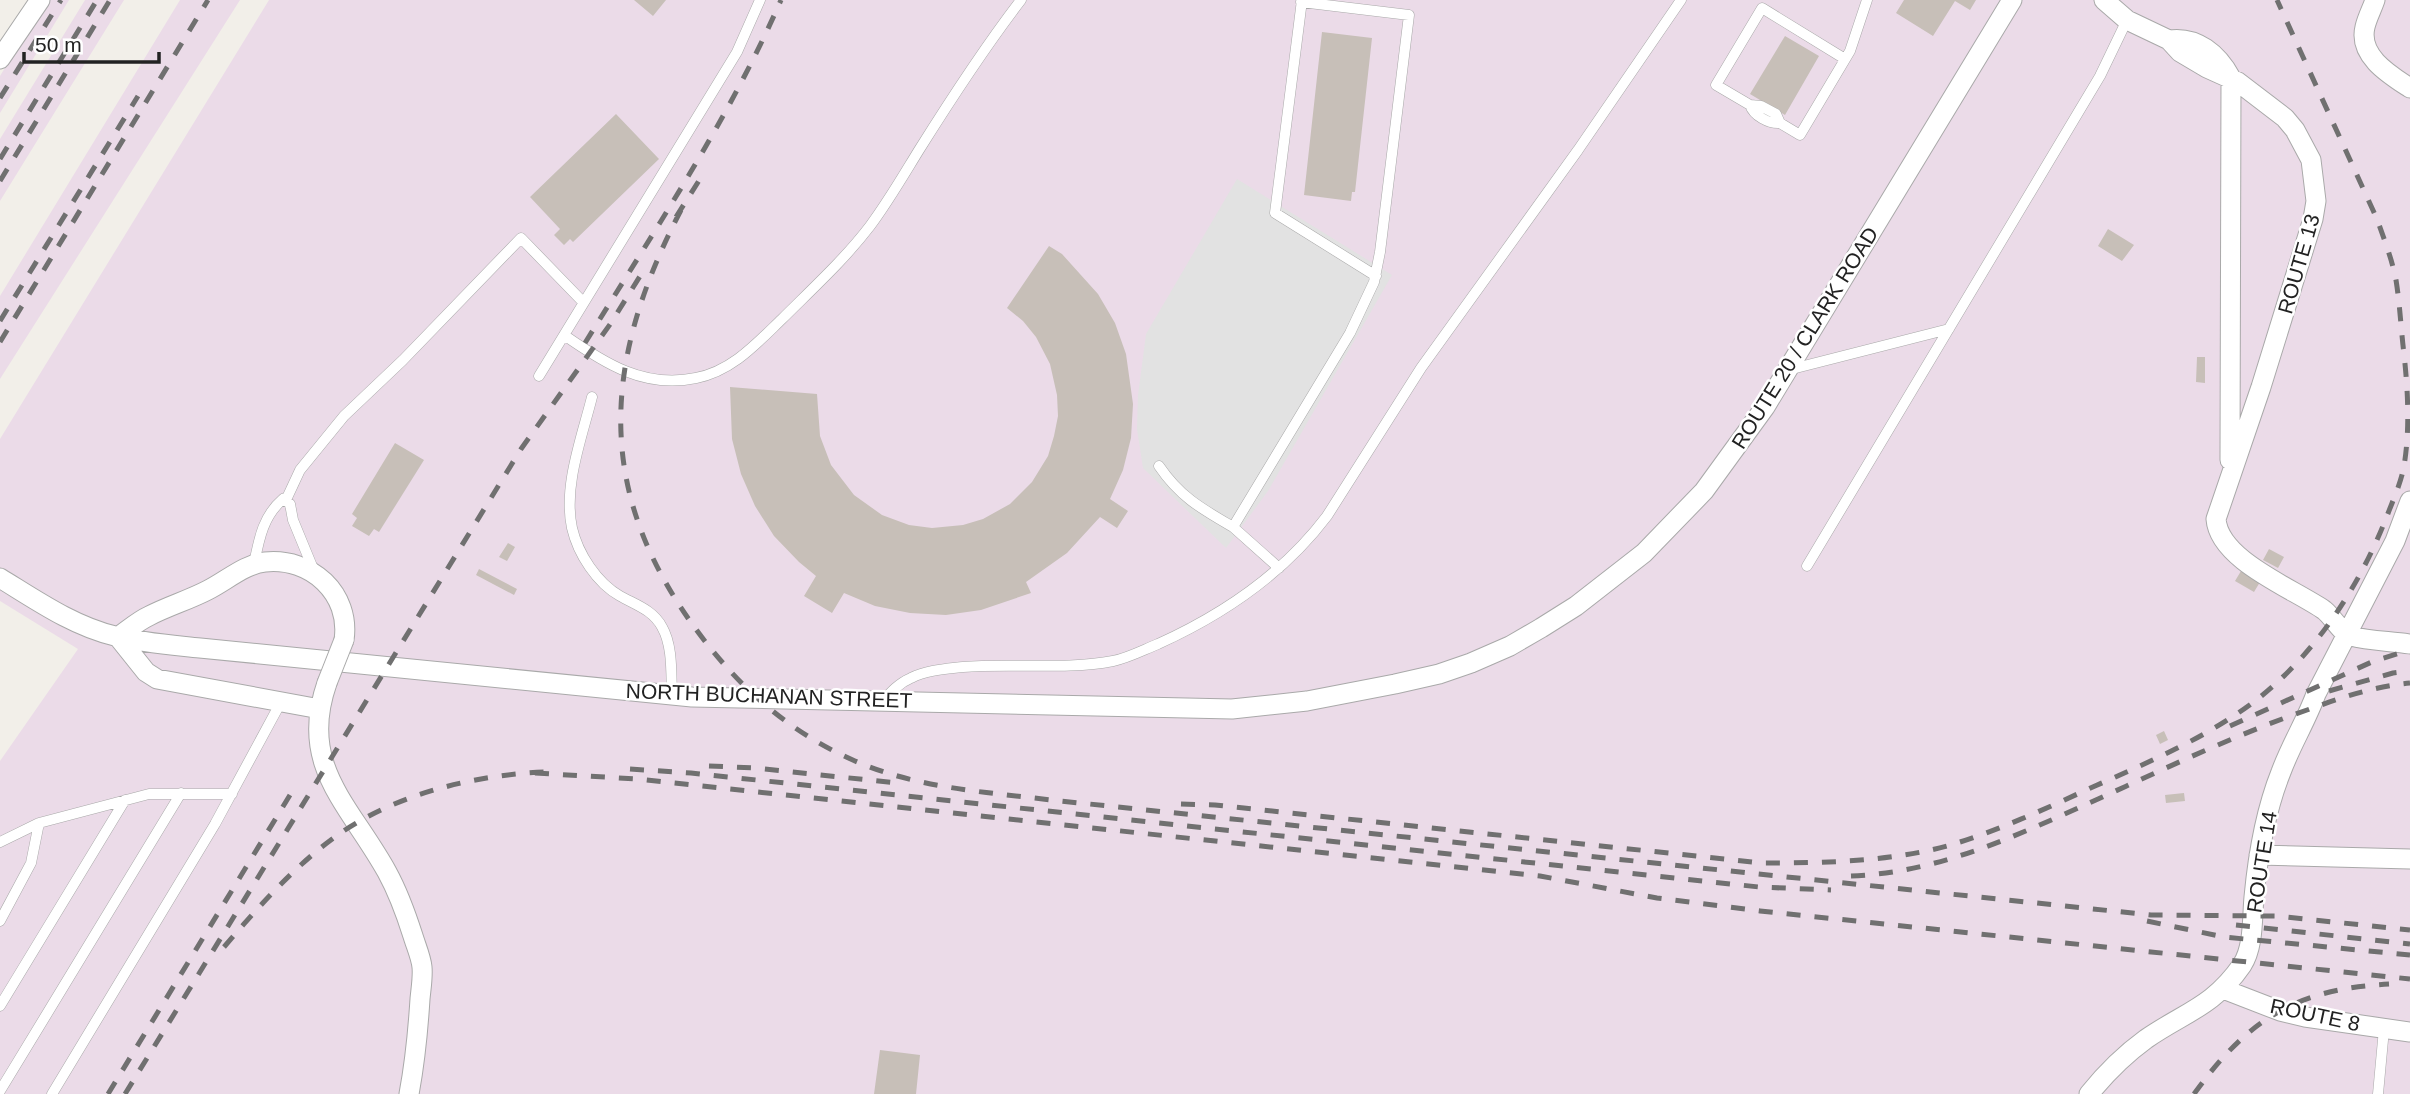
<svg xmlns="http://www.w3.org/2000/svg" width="2410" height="1094" viewBox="0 0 2410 1094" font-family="Arial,sans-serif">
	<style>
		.industrial { fill: #ebdbe8 }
		.parking { fill: #e2e2e2 }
		.building { fill: #c7bfb8 }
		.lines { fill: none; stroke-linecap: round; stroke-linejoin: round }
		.lane-casing { stroke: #a9a9a9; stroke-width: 11 }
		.street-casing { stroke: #a9a9a9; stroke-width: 21 }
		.lane { stroke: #fff; stroke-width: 10 }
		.street { stroke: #fff; stroke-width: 19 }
		.rail { stroke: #707070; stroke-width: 5; stroke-dasharray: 14 14; stroke-linecap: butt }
		.street-bridge-casing { stroke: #a9a9a9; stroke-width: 21; stroke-linecap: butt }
		.street-bridge { stroke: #fff; stroke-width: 19 }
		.labels { text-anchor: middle; stroke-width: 5; stroke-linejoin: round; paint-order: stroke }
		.street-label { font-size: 21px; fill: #222; stroke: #fff }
	</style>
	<rect width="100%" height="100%" fill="#f2efe9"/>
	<path class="industrial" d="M 46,0 L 69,0 L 0,113 L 0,76 Z
		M 85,0 L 124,0 L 0,201 L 0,139 Z
		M 180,0 L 240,0 L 0,379 L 0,296 Z
		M 269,0 L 2410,0 L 2410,1094 L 0,1094 L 0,761 L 78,649 L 0,601 L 0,439 Z"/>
	<path class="parking" d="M 1237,179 L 1392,275 L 1268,491 L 1226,548 L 1143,468 L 1137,429 L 1138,395 L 1146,334 Z"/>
	<path class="building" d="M 634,0 L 666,0 L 653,16 Z
		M 1904,0 L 1976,0 L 1970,10 L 1955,1 L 1933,36 L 1896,13 Z
		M 1322,32 L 1372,38 L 1355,192 L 1352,192 L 1351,201 L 1304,195 Z
		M 1785,36 L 1819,56 L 1785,115 L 1750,94 Z
		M 616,114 L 659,159 L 573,242 L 570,239 L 564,245 L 554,235 L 560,229 L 530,197 Z
		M 2108,229 L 2134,245 L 2122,261 L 2098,246 Z
		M 1049,246 L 1062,254 L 1098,294 L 1115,323 L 1126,354 L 1133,404 L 1131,438 L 1123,470 L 1110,499 L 1128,511 L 1117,528 L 1100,517 L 1067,553 L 1026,582 L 1031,593 L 981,610 L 946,615 L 910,613 L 875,606 L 844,593 L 832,613 L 804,596 L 816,576 L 799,562 L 774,536 L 755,506 L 741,474 L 732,439 L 730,387 L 817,394 L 820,436 L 831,465 L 854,495 L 882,515 L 909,525 L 932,528 L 963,525 L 983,519 L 1010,504 L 1032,482 L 1048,456 L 1054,436 L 1058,416 L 1057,395 L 1050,364 L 1036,337 L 1023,321 L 1007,308 Z
		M 2197,357 L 2205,357 L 2205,383 L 2196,382 Z
		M 395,443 L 424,460 L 379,532 L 374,529 L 369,536 L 352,526 L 357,518 L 352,514 Z
		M 508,543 L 515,547 L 507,561 L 499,557 Z
		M 2269,549 L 2284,557 L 2278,568 L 2263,560 Z
		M 2247,561 L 2266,572 L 2254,592 L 2235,581 Z
		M 479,569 L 517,589 L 514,595 L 476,575 Z
		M 2164,731 L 2168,740 L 2160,744 L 2156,735 Z
		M 2184,793 L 2185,801 L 2166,803 L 2165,795 Z
		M 880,1050 L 920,1055 L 916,1094 L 874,1094 Z"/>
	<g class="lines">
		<defs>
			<path id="lane" d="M 1302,0 L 1275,213 L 1376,276
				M 1845,59 L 1762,8 L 1716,85 L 1750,105 L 1761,106 L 1776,114 L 1780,123 L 1800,135 L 1850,51 L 1867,0
				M 1750,105 C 1754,116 1769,124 1780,123
				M 564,335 C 604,363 644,389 696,378 C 732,371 756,344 782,319 C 812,289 844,260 870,226 C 888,202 903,176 919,150 C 951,99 984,48 1021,0
				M 1788,370 L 1949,329
				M 539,376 L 737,52 L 760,0
				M 592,397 C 582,437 563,486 572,528 C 578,554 597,583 620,596 C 636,605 653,610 662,627 C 673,646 671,674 672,696
				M 1159,466 C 1180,497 1202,509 1233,527
				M 286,500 L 300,470 L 344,416 L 403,360 L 521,238 L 583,302
				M 254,564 C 259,539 263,516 283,499 L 290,504 L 293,520 L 314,571
				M 1807,566 L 2100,76 L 2127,20
				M 1279,568 L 1233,527 L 1350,333 L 1374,282 L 1380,252 L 1409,15 L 1301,2
				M 882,702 C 891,692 899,683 911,678 C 927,670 946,669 963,667 C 1010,663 1068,670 1113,661 C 1128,658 1143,650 1158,644 C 1222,615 1284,573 1327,516 L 1421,368 L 1578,150 L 1681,0
				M 0,842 L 39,823
				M 0,921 L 31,863 L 39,823 L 149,794 L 232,794
				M 0,1006 L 125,800
				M 0,1091 L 181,793
				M 52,1094 L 215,824 L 281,702
				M 2378,1094 L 2384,1029"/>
			<path id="street" d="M 2104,0 L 2127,20 L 2169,40 L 2180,52 L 2207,68 L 2238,82 L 2285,118 L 2295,130 L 2311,160 L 2316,201 L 2313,219 L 2261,387 L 2216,519 C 2219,560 2292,588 2324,610 C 2333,617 2341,633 2351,636 C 2369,641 2391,641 2410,644
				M 2375,0 C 2372,9 2367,18 2365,27 C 2358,56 2390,75 2410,88
				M 2169,40 C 2197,36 2218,54 2231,78 L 2230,460
				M 0,59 L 40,0
				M 0,578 C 36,600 73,626 115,636 C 143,643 172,645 200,648 L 692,697 L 1232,709 L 1307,701 L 1395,684 L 1439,674 L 1471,663 L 1510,646 L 1541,628 L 1576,606 L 1644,553 L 1704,491 L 1765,407 L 2012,0
				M 327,683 C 298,766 350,805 387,872 C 398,892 406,914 413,936 C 416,946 421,957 422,967 C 423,977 421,988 420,999 C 418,1031 415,1062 409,1094
				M 320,709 L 157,679 L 146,672 L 118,637 C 128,630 138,621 149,616 C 168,606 189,600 208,590 C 226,581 245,564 265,562 C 311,557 351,594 344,640
				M 2259,855 L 2410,859
				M 2223,989 L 2280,1011 L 2305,1017 L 2410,1032
				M 2089,1094 C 2106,1073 2124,1055 2146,1039 C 2185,1012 2213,1007 2242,965 C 2254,947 2252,917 2254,897 C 2258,854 2265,812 2281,772 C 2291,745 2306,721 2316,694 L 2395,541 L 2410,501"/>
		</defs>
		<use href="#lane" class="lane-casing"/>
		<use href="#street" class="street-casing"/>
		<use href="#lane" class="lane"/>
		<use href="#street" class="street"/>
		<path class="rail" d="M 0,98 L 61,0
			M 0,159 L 97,0
			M 0,181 L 110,0
			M 681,210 C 600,366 594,497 704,640 C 745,693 793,734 855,761 C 917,788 985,792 1051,800 L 2151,915 L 2276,916 L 2410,930
			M 676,217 L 700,179
			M 0,321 L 138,96
			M 0,342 L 208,0
			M 585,343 C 654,231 728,121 781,0
			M 2329,691 L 2393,673 L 2410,671
			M 2230,726 L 2374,661 L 2410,650
			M 709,766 L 755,768 L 897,783
			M 630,769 L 691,773 L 1759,887 L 1831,890
			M 535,773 L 637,779 L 1540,876 L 1657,898 L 1760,911 L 2410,979
			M 1181,804 L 1215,805 L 1762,863 C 1824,863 1887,862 1947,846 C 1998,831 2047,808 2095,786 C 2149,762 2203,739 2251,704 C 2313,658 2359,588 2387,516 C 2393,500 2401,483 2404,466 C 2410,430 2408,391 2404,354 C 2401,330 2400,305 2396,280 C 2392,259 2384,239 2377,219 L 2277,0
			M 1851,876 C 1932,873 2005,841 2078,808 C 2154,774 2229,737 2307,710 C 2340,698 2375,686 2410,683
			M 2147,921 L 2224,937 L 2410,955
			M 2236,925 L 2410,944
			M 224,947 C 260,905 297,863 342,832 C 400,793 476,775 544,772
			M 108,1094 L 290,795
			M 125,1094 L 521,449 L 611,323 L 645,268
			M 2194,1094 C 2248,1019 2296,989 2389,984"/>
		<defs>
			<path id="street-bridge" d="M 327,683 L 344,640"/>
		</defs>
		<use href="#street-bridge" class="street-bridge-casing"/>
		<use href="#street-bridge" class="street-bridge"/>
	</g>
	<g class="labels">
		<g class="street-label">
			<text transform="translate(2299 264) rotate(-74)" y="7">ROUTE 13</text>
			<text transform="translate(1805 338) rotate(-58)" y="7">ROUTE 20 / CLARK ROAD</text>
			<text transform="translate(769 696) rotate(2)" y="7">NORTH BUCHANAN STREET</text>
			<text transform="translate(2262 862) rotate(-81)" y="7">ROUTE 14</text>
			<text transform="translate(2315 1015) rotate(12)" y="7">ROUTE 8</text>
		</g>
	</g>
	<path d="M24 52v10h135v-10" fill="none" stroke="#222222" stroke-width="3.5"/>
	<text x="35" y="52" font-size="21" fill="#222222" stroke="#ffffff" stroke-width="5" paint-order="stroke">50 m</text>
</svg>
